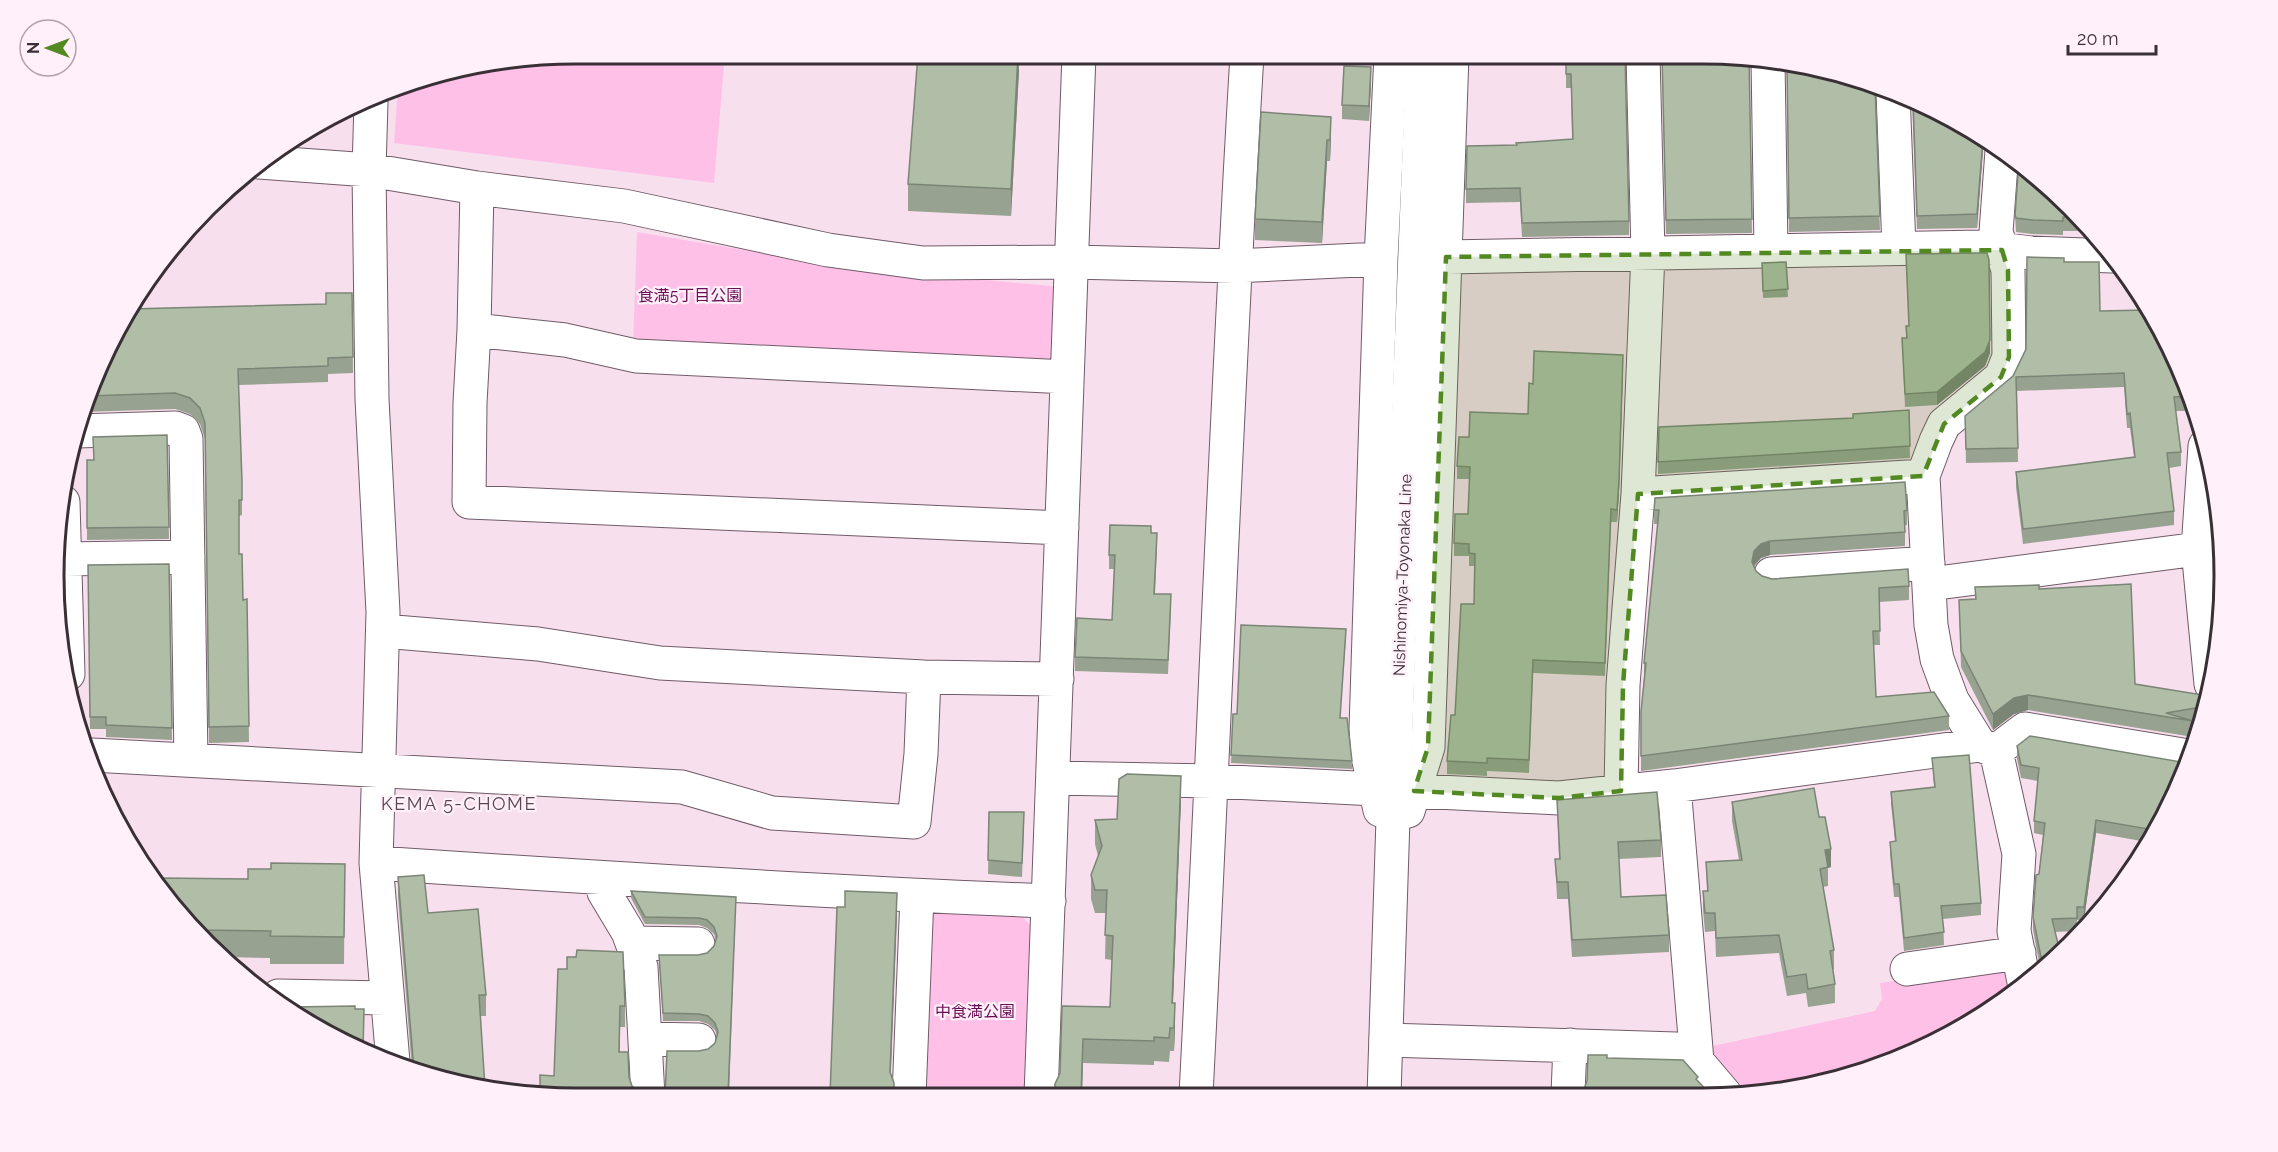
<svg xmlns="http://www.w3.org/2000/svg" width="2278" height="1152" viewBox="0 0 2278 1152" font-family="Raleway,'Noto Sans JP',sans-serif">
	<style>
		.green { fill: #ffc0e8 }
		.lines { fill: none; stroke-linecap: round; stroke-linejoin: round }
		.minor-casing { stroke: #705b68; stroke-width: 35 }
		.major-casing { stroke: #705b68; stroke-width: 35 }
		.minor { stroke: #fff; stroke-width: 33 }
		.major { stroke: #fff; stroke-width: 33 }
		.wall { fill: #97a390 }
		.shaded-wall { fill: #7b8576 }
		.building { fill: #b0bea8; stroke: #7b8576; stroke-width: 1.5 }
		.marked { fill: #538923; fill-opacity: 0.2; stroke: #538923; stroke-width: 4.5; stroke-dasharray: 12 8; stroke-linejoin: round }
		.labels { text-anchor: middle; stroke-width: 4.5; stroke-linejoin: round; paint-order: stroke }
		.park-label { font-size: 16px; fill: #6a0c54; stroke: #fff0f9 }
		.street-label { font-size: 16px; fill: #393036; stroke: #fff0f9 }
		.neighbourhood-label { font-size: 18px; letter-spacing: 1.5px; fill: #5a4552; stroke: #fff0f9 }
		.rim { fill: none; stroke: #393036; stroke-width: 3 }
	</style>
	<rect width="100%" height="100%" fill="#f8dfee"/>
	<path class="green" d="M 576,54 L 725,54 L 714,183 L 394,143 L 398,87 L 408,82 Z
		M 637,232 L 838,266 L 1062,287 L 1057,364 L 633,345 Z
		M 937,909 L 1021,915 L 1032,927 L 1026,1096 L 918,1096 L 925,919 Z
		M 2009,964 L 2014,990 L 1992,1010 L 1901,1058 L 1770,1094 L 1738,1094 L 1708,1047 L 1875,1011 L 1882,999 L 1880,983 Z"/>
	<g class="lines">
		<defs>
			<path id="minor" d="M 1768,60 L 1771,250
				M 1893,93 L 1899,248
				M 371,102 L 369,170 L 372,399 L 383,612 L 376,863 L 393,1062
				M 259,162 L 369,170 L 477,188 L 624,206 L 828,250 L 923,263 L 1072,262 L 1234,266 L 1381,259
				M 477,188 L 474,330 L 565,340 L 636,356 L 1067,377
				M 1446,257 L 1982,247 L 2031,253 L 2112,256
				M 474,330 L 470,403 L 469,502 L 1062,528
				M 77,431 L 175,428 L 183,431 L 186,439 L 191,760
				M 2205,446 L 2198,549 L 2211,684
				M 1638,494 L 1923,476
				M 63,502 L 68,674
				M 65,559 L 188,557
				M 1771,574 L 1928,563
				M 1930,584 L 2198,549 L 2221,551
				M 383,631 L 538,644 L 660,663 L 924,677 L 1057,679
				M 1980,745 L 1952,700 L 1937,659 L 1931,625 L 1923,476 L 1936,441 L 1944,424 L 2001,377 L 2009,357 L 2008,270 L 1996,232 L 2002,151
				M 1996,751 L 2019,854 L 2014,931 L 2024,982
				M 92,755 L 682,787 L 772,813 L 914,822 L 921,754 L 924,677
				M 1053,778 L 1212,781 L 1559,798 L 1674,786 L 1980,745 L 1996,751 L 2025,729 L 2189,756
				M 1674,786 L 1697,1061 L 1725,1094
				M 1621,791 L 1623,685 L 1638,494 L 1648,253 L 1643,55
				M 1380,810 L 1368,757 L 1366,729 L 1381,259 L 1391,55
				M 1408,811 L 1428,747 L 1452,55
				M 376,863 C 600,878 824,892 1049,901
				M 601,878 L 604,892 L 628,932 L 641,967 L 648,1097
				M 632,943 L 698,944
				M 1907,969 L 2019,953
				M 278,996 L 387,998
				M 645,1039 L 699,1040
				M 1386,1040 L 1676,1049 L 1697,1061
				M 1568,1094 L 1570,1045
				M 1196,1095 C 1214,748 1226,401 1247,55
				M 909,1096 L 917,896
				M 1041,1096 L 1079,54"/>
			<path id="major" d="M 1384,1095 L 1397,696 L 1423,55"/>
		</defs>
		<use href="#minor" class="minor-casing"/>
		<use href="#major" class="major-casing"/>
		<use href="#minor" class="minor"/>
		<use href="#major" class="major"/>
	</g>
	<path class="wall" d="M 1019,54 L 1019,71 L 1011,216 L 908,211 L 908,184 Z
		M 1566,55 L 1629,221 L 1629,235 L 1522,237 L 1520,202 L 1466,203 L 1466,189 L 1517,145 L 1572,139 L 1571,88 L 1566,88 Z
		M 1662,55 L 1749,59 L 1752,233 L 1666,234 Z
		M 1787,63 L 1876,86 L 1875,92 L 1880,230 L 1789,232 Z
		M 1371,82 L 1369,121 L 1342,119 L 1342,105 Z
		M 1912,100 L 1933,108 L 1983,150 L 1977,228 L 1917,229 Z
		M 1261,112 L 1331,138 L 1330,161 L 1327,161 L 1322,243 L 1255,240 L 1255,219 Z
		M 2019,161 L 2094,231 L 2063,231 L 2063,235 L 2032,234 L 2016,232 L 2015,215 Z
		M 1906,254 L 1990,353 L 1985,366 L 1937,405 L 1905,407 L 1902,338 L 1906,338 L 1906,326 L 1909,326 Z
		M 1786,262 L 1788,297 L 1763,298 L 1762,263 Z
		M 2064,262 L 2100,311 L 2147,310 L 2191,396 L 2191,411 L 2175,411 L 2181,452 L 2181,466 L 2169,468 L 2174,511 L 2174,525 L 2023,544 L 2016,487 L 2016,472 L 2134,457 L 2130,428 L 2127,428 L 2124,387 L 2017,391 L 2018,462 L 1966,463 L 1965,416 L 2013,376 L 2026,349 Z
		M 352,293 L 353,373 L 328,374 L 328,382 L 238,385 L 242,481 L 242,515 L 239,516 L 239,554 L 243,600 L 247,599 L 249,742 L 209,743 L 205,439 L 200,424 L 190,414 L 175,409 L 83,412 L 94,377 L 326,304 Z
		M 1623,368 L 1619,493 L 1617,522 L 1611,522 L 1605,676 L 1533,673 L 1529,773 L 1487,771 L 1487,776 L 1447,774 L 1447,761 L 1474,604 L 1475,566 L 1469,566 L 1469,556 L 1454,556 L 1454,543 L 1468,514 L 1470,479 L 1457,479 L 1457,466 L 1469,437 L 1528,414 L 1533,384 Z
		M 1909,410 L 1910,458 L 1658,474 L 1658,462 L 1853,418 Z
		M 167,435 L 169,539 L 87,540 L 87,460 L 93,460 Z
		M 1654,510 L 1907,510 L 1907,525 L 1905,525 L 1905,546 L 1770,555 L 1761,558 L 1754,567 L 1756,571 L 1762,576 L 1772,579 L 1909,586 L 1909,600 L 1879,602 L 1880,645 L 1873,645 L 1876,697 L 1949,716 L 1949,730 L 1641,771 L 1641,712 L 1644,677 L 1644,663 L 1658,524 L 1654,524 Z
		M 1151,533 L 1157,548 L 1155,594 L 1171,609 L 1168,674 L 1075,671 L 1075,657 L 1112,620 L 1114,569 L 1109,569 L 1109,555 Z
		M 169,564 L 172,740 L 106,737 L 106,729 L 90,729 L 88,565 Z
		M 1975,587 L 2039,589 L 2135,684 L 2209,696 L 2206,711 L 2202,723 L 2193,724 L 2193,737 L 2028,710 L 2014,714 L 1993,730 L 1961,667 L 1959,600 L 1975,599 Z
		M 1346,637 L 1340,718 L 1352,761 L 1352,769 L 1231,763 L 1233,714 L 1237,714 Z
		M 2017,746 L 2170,807 L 2147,842 L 2096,833 L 2084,920 L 2077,920 L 2077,931 L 2055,932 L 2059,952 L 2040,968 L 2033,930 L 2033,917 L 2039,874 L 2043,835 L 2034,833 L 2034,821 L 2038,781 L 2021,778 L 2017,759 Z
		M 1932,758 L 1981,903 L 1981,915 L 1943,919 L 1944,945 L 1904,951 L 1899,897 L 1894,897 L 1890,854 L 1890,842 L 1895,841 L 1891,804 L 1891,792 L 1934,787 Z
		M 1181,800 L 1173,1003 L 1175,1027 L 1174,1051 L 1170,1051 L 1169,1062 L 1154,1061 L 1154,1065 L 1083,1063 L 1082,1095 L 1055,1096 L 1060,1073 L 1062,1006 L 1110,1007 L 1112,960 L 1105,959 L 1106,913 L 1095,913 L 1091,899 L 1091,875 L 1098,856 L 1095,844 L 1095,820 L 1117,819 Z
		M 1557,800 L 1661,840 L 1661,857 L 1619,859 L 1621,897 L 1669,935 L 1669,952 L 1572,957 L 1568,899 L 1557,899 L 1555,859 L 1559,859 Z
		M 1732,802 L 1819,817 L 1831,867 L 1828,868 L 1828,886 L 1823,887 L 1834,950 L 1834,969 L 1833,969 L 1835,984 L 1835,1003 L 1808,1007 L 1806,993 L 1787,996 L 1779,953 L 1716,957 L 1715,931 L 1705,932 L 1703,910 L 1703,891 L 1707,891 L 1706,862 L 1739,860 L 1732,821 Z
		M 989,812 L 1024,827 L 1022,877 L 988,874 Z
		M 345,864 L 344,964 L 270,964 L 270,958 L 224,957 L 207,945 L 159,878 L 248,879 L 271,869 Z
		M 398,877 L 428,913 L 486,995 L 486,1016 L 480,1016 L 441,1080 L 412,1069 L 398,898 Z
		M 631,891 L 736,897 L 729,1096 L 699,1051 L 708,1049 L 715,1043 L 717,1036 L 715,1030 L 708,1024 L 699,1021 L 663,1021 L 659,955 L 698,955 L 707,953 L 714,946 L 716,940 L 714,934 L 707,928 L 699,925 L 645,924 L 631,898 Z
		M 558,969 L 625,1006 L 625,1027 L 620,1027 L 620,1052 L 632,1086 L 639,1092 L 646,1094 L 646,1097 L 542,1097 L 540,1090 L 554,1076 Z"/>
	<path class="shaded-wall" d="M 1018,54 L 1019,71 L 1011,216 L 1011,189 Z
		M 1371,67 L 1371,82 L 1369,121 L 1369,106 Z
		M 1331,117 L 1331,138 L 1330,161 L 1330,140 Z
		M 1983,139 L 1987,141 L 1983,150 L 1977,228 L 1977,214 Z
		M 1327,140 L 1327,161 L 1322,243 L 1322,222 Z
		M 1990,340 L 1990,353 L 1985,366 L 1937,405 L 1937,392 Z
		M 1623,368 L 1619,493 L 1617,522 L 1617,510 Z
		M 1770,541 L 1770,555 L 1761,558 L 1754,565 L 1752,576 L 1752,562 L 1754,551 L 1761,544 Z
		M 2028,695 L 2028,710 L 2014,714 L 1993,730 L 1993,714 L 2014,698 Z
		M 1181,776 L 1181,800 L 1172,1027 L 1172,1003 Z
		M 2096,820 L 2096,833 L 2084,920 L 2084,907 Z
		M 1831,849 L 1831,867 L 1828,868 L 1825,850 Z
		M 897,893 L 897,916 L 890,1095 L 890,1072 Z
		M 2059,948 L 2059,952 L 2042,966 L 2042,962 Z
		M 1175,1003 L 1175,1027 L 1174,1051 L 1174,1028 Z
		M 1083,1039 L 1082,1095 L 1081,1095 Z"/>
	<path class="building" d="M 918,54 L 1018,54 L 1011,189 L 908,184 Z
		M 1566,55 L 1625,55 L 1629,221 L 1522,223 L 1520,188 L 1466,189 L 1467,146 L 1517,145 L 1516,143 L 1573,139 L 1571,74 L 1566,74 Z
		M 1662,55 L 1736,55 L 1749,57 L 1752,219 L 1666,220 Z
		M 1787,64 L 1837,72 L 1875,86 L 1880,216 L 1789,218 Z
		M 1344,66 L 1371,67 L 1369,106 L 1342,105 Z
		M 1913,100 L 1933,108 L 1983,139 L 1977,214 L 1917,216 Z
		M 1261,112 L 1331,117 L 1330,140 L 1327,140 L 1322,222 L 1255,219 Z
		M 2019,161 L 2019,162 L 2078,217 L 2063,217 L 2063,221 L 2032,220 L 2016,218 L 2015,215 Z
		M 1981,253 L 1987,253 L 1989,260 L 1990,340 L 1985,352 L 1937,392 L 1905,394 L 1902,338 L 1907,338 L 1906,326 L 1909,326 L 1906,254 Z
		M 2027,257 L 2064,258 L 2064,262 L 2099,262 L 2100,311 L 2147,310 L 2147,305 L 2154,315 L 2191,396 L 2174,397 L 2181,452 L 2167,453 L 2174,511 L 2023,529 L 2016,472 L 2135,457 L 2130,413 L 2127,414 L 2124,373 L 2016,377 L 2018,448 L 1966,449 L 1965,416 L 2013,376 L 2026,349 Z
		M 1786,262 L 1788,289 L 1763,291 L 1762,263 Z
		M 326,293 L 352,293 L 353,357 L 328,358 L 328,366 L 238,369 L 242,481 L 242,500 L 239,500 L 239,554 L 242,554 L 243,600 L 247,599 L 249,726 L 209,727 L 205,423 L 200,408 L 190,398 L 175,393 L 88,396 L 94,377 L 130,309 L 326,304 Z
		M 1534,351 L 1623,355 L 1619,480 L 1617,510 L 1611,509 L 1605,663 L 1533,660 L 1529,760 L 1487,758 L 1487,763 L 1447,761 L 1451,715 L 1455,715 L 1461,604 L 1474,604 L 1475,554 L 1469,553 L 1469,544 L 1454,543 L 1455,514 L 1468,514 L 1470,467 L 1457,466 L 1459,437 L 1469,437 L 1470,412 L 1528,414 L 1529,383 L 1533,384 Z
		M 1909,410 L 1910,446 L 1658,462 L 1659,427 L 1853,418 L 1853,414 Z
		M 167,435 L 169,527 L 87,528 L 87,460 L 94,460 L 93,437 Z
		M 1905,482 L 1907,510 L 1904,511 L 1905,532 L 1770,541 L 1761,544 L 1754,551 L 1752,562 L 1756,571 L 1762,576 L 1772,579 L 1908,569 L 1909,586 L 1879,588 L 1880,631 L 1873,631 L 1876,697 L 1934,692 L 1949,716 L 1641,756 L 1641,712 L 1646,663 L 1644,663 L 1659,510 L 1654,510 L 1655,498 Z
		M 1110,525 L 1151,526 L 1151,533 L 1157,533 L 1154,594 L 1171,594 L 1168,660 L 1075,657 L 1077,618 L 1112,620 L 1115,555 L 1109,555 Z
		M 169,564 L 172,728 L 106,725 L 106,717 L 90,717 L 88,565 Z
		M 2131,584 L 2135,684 L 2209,696 L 2207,706 L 2166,713 L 2193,721 L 2028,695 L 2014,698 L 1993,714 L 1961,651 L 1959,600 L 1976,599 L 1975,587 L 2039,585 L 2039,589 Z
		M 1241,625 L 1346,629 L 1340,718 L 1347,718 L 1352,761 L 1231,755 L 1233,714 L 1237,714 Z
		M 2030,736 L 2187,763 L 2170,807 L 2154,830 L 2096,820 L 2084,907 L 2077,907 L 2077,918 L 2052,919 L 2059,948 L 2042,962 L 2033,917 L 2036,875 L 2039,874 L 2045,823 L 2034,821 L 2039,768 L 2021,765 L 2017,746 Z
		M 1969,755 L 1981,903 L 1941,906 L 1944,932 L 1904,938 L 1899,884 L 1894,884 L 1890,842 L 1896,841 L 1891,792 L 1935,787 L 1932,758 Z
		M 1127,774 L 1181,776 L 1172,1003 L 1175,1003 L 1174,1028 L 1170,1028 L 1169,1038 L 1154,1037 L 1154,1041 L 1083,1039 L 1081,1095 L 1055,1096 L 1055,1084 L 1060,1073 L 1062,1006 L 1110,1007 L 1113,936 L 1105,935 L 1107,890 L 1095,890 L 1091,875 L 1102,846 L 1095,820 L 1117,819 L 1119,779 Z
		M 1814,788 L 1819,817 L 1825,817 L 1831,849 L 1825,850 L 1828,867 L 1820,869 L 1834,950 L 1830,951 L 1835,984 L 1808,989 L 1806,974 L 1787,977 L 1779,935 L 1716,938 L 1715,913 L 1705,913 L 1703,891 L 1708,891 L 1706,862 L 1742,860 L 1732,802 Z
		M 1657,792 L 1661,840 L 1618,842 L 1621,897 L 1666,895 L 1669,935 L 1572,940 L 1568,882 L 1557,882 L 1555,859 L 1560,859 L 1557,800 Z
		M 989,812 L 1024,812 L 1022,863 L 988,860 Z
		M 271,863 L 345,864 L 344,937 L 270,936 L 271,931 L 196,930 L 159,878 L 248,879 L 248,869 L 271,869 Z
		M 424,875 L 428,913 L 478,909 L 486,995 L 479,995 L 485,1088 L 441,1080 L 414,1070 L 398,877 Z
		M 631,891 L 736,897 L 728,1096 L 665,1097 L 667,1051 L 699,1051 L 708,1049 L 715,1043 L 718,1032 L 715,1023 L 708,1016 L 699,1014 L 663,1013 L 659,955 L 698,955 L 707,953 L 714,946 L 717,936 L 714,927 L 707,920 L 699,918 L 645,917 Z
		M 845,891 L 897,893 L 890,1072 L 894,1083 L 894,1096 L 830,1096 L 837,907 L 845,907 Z
		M 577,950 L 623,952 L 625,1006 L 620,1006 L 619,1052 L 628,1052 L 629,1077 L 632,1086 L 639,1092 L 646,1094 L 628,1094 L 627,1097 L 542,1097 L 493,1089 L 540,1090 L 540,1075 L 554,1076 L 558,969 L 567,969 L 567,957 L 576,957 Z
		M 355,1006 L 355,1009 L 364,1009 L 363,1051 L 345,1044 L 293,1007 Z
		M 1588,1055 L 1607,1055 L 1607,1058 L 1683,1060 L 1698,1077 L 1696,1079 L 1710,1094 L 1580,1094 L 1584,1089 L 1587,1081 Z"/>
	<path class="marked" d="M 2002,250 L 2008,270 L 2009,357 L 2001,377 L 1944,424 L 1923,476 L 1638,494 L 1623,685 L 1621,791 L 1559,798 L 1414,791 L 1428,747 L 1446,257 Z"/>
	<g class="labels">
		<g class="park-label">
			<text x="690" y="301">食満5丁目公園</text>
			<text x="975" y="1017">中食満公園</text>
		</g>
		<g class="street-label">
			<text transform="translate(1402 575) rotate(-88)" y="6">Nishinomiya-Toyonaka Line</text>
		</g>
		<g class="neighbourhood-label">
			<text x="459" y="810">KEMA 5-CHOME</text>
		</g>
	</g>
	<path d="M0 0H2278V1152H0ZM576 64H1702A512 512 0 0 1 2214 576V576A512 512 0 0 1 1702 1088H576A512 512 0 0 1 64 576V576A512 512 0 0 1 576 64Z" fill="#fff0f9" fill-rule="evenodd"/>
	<path class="rim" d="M576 64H1702A512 512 0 0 1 2214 576V576A512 512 0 0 1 1702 1088H576A512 512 0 0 1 64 576V576A512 512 0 0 1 576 64Z"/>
	<g transform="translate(48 48) rotate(270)"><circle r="28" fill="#fff0f9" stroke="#b0a3ab" stroke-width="1.5"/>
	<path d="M0-4.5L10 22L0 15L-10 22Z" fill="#538923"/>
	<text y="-9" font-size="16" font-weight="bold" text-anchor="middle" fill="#393036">N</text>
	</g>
	<path d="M2068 45v9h88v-9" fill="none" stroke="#393036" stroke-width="3"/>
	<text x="2077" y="45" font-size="18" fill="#393036" stroke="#fff0f9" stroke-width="4.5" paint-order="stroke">20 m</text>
</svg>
